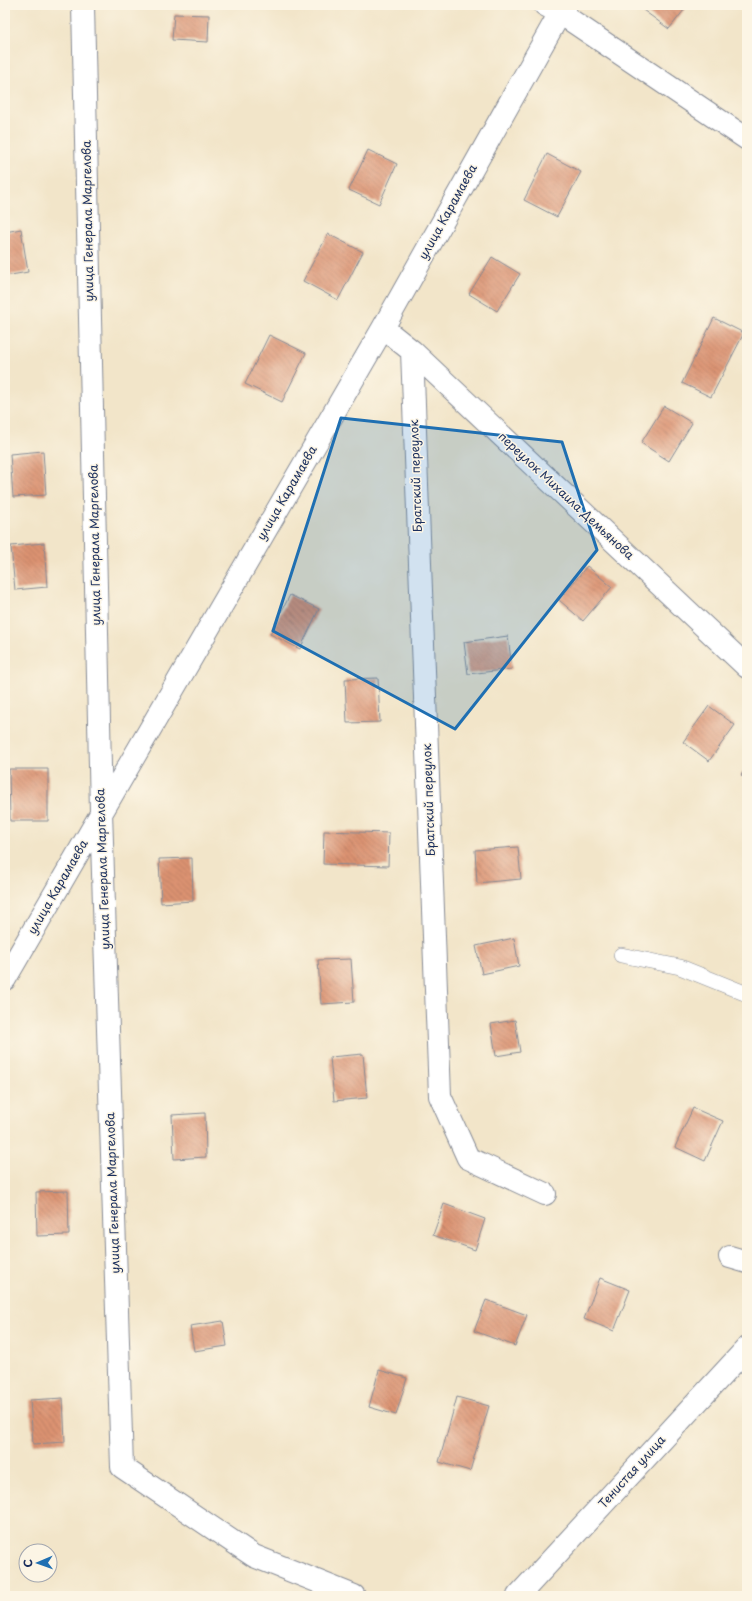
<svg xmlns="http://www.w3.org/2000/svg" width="752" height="1601" viewBox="0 0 752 1601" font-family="'Playpen Sans',sans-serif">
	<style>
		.building { fill: url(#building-back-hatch) }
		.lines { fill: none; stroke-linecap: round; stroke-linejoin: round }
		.lane-casing { stroke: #868a94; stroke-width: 16 }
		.street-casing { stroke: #868a94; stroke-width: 24 }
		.lane { stroke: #fff; stroke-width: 15 }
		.street { stroke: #fff; stroke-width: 22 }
		.marked { fill: #1f6fb2; fill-opacity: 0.2; stroke: #1f6fb2; stroke-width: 3; stroke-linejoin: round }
		.labels { text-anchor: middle; stroke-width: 3; stroke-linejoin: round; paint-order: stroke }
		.street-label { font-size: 12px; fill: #1b2f5e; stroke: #fcf5e5 }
	</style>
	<defs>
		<pattern id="building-back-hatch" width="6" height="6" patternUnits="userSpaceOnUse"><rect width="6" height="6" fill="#db9271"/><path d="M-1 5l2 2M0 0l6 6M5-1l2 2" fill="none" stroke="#b17860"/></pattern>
	</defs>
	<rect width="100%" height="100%" fill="#fcf5e5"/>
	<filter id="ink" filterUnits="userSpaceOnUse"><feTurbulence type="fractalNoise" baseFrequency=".025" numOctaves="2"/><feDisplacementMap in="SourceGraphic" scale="8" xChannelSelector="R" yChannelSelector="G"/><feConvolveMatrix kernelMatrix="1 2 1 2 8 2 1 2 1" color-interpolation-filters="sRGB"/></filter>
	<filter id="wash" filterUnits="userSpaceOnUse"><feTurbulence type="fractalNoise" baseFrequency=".012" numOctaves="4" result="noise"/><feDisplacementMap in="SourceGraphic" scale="16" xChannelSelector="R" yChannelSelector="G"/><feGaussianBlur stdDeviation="0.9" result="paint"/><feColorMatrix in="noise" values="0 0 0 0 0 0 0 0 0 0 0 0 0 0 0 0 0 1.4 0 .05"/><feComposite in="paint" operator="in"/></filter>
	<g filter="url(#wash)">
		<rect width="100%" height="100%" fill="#f2e5c9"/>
		<g id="blocks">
			<path class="building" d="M 647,5 L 688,5 L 669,29 L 643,10 Z
				M 174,14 L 209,15 L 208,42 L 172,40 Z
				M 368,150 L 397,164 L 379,204 L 349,190 Z
				M 547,154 L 581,172 L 557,217 L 524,200 Z
				M 21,229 L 28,272 L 5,276 L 5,232 Z
				M 328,234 L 363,252 L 338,300 L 303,281 Z
				M 492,257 L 520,274 L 497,311 L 469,294 Z
				M 714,318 L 744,333 L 711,397 L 682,383 Z
				M 269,335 L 306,353 L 282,402 L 245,384 Z
				M 664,406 L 692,423 L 669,461 L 641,443 Z
				M 43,451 L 46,495 L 13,497 L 10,454 Z
				M 44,543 L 47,587 L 15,590 L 11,546 Z
				M 587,566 L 612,587 L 583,621 L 559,600 Z
				M 290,595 L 319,609 L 300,649 L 270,634 Z
				M 508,636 L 512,669 L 468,674 L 464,642 Z
				M 378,678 L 380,722 L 347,723 L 345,679 Z
				M 709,706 L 735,725 L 709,761 L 683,742 Z
				M 747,767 L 747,779 L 741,775 Z
				M 9,769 L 48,769 L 48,821 L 10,821 Z
				M 324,831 L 389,833 L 388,866 L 323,864 Z
				M 518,847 L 521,879 L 477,883 L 475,850 Z
				M 192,858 L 193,901 L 161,903 L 159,859 Z
				M 514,938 L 519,966 L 482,974 L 476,946 Z
				M 351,959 L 354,1002 L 321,1004 L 318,960 Z
				M 515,1020 L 520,1052 L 496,1056 L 491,1024 Z
				M 363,1054 L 367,1098 L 334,1101 L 330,1057 Z
				M 693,1108 L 723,1121 L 705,1161 L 675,1147 Z
				M 205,1113 L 206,1157 L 174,1159 L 172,1115 Z
				M 68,1191 L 69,1235 L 37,1236 L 36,1192 Z
				M 444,1204 L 485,1219 L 475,1250 L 433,1235 Z
				M 600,1278 L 630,1290 L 614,1331 L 584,1319 Z
				M 486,1300 L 527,1315 L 515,1346 L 474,1331 Z
				M 223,1321 L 227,1346 L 194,1351 L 190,1326 Z
				M 379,1370 L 407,1378 L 396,1415 L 369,1407 Z
				M 457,1397 L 489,1406 L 470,1471 L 439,1462 Z
				M 63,1398 L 65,1442 L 33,1444 L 30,1400 Z"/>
		</g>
	</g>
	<g filter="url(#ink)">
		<use href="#blocks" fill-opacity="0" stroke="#868a94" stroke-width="1"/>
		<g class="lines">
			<defs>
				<path id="lane" d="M 621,955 L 680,967 L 747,994"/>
				<path id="street" d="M 83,5 L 101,811 L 122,1467 L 254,1556 L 354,1596
					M 545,5 L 560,13 L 747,139
					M 383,328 L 412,351 L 747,667
					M 412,351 L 440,1096 L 468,1158 L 545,1194
					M 5,979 L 383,328 L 560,13 L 566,5
					M 730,1257 L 747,1262
					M 518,1596 L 747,1348"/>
			</defs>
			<use href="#lane" class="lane-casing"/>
			<use href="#street" class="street-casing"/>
			<use href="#lane" class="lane"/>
			<use href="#street" class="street"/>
		</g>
	</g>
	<path class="marked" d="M 341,418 L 562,442 L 597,550 L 455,729 L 273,631 Z"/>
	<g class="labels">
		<g class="street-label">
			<text transform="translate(448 212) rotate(-61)" y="4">улица Карамаева</text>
			<text transform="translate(88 221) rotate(-91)" y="4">улица Генерала Маргелова</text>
			<text transform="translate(416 476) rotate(-92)" y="4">Братский переулок</text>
			<text transform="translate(287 493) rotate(-60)" y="4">улица Карамаева</text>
			<text transform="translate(566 496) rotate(43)" y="4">переулок Михаила Демьянова</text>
			<text transform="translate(95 545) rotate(-91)" y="4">улица Генерала Маргелова</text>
			<text transform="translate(429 800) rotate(-92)" y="4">Братский переулок</text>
			<text transform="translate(103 869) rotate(-92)" y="4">улица Генерала Маргелова</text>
			<text transform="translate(58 887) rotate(-60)" y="4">улица Карамаева</text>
			<text transform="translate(113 1193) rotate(-92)" y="4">улица Генерала Маргелова</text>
			<text transform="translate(632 1472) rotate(-48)" y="4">Тенистая улица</text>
		</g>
	</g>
	<rect width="752" height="1601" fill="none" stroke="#fcf5e5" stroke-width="20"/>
	<g transform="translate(38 1563) rotate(268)"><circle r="19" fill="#fcf5e5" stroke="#a2a6af"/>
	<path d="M0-3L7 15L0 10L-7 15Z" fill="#1f6fb2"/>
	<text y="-6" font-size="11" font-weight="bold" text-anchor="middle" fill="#1b2f5e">С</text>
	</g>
</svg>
